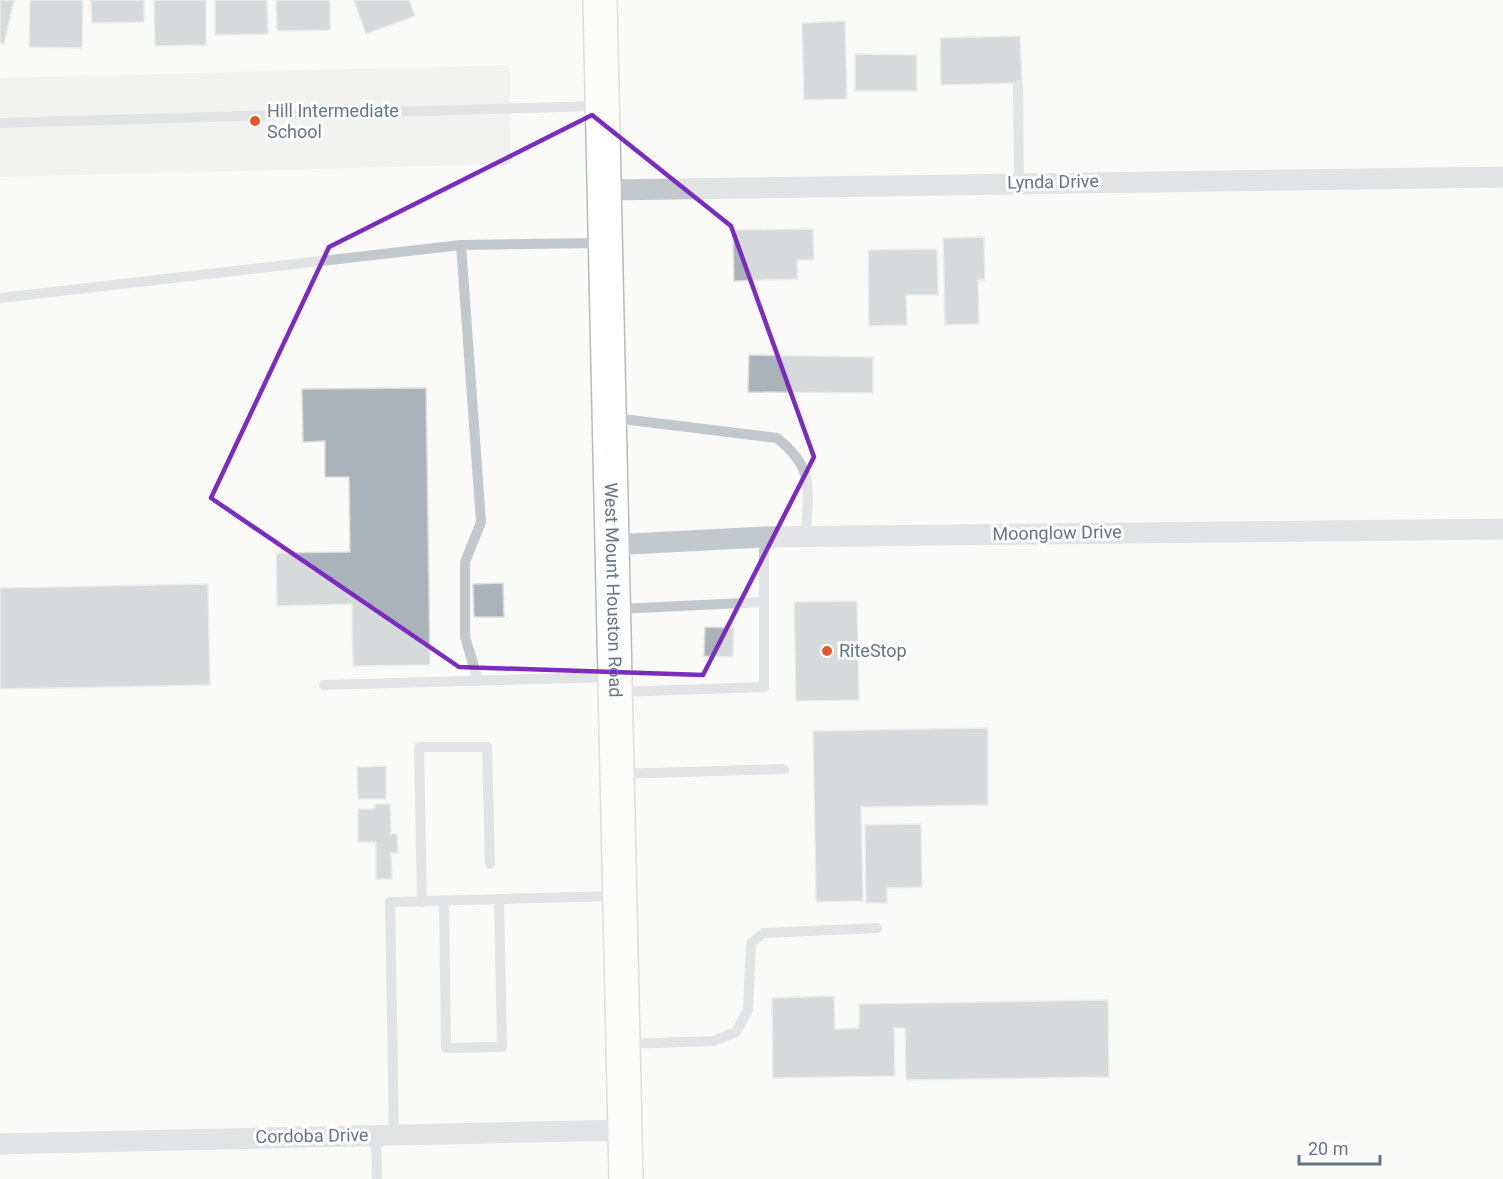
<svg xmlns="http://www.w3.org/2000/svg" width="1503" height="1179" viewBox="0 0 1503 1179" font-family="Roboto,sans-serif">
	<style>
		.built { fill: #e8e9e9 }
		.building { fill: #aab3b9; stroke: #dcdcda; stroke-width: 1.5 }
		.lines { fill: none; stroke-linecap: round; stroke-linejoin: round }
		.primary-casing { stroke: #b5babe; stroke-width: 36 }
		.service { stroke: #c3c8cc; stroke-width: 10 }
		.minor { stroke: #c3c8cc; stroke-width: 21 }
		.primary { stroke: #fff; stroke-width: 33 }
		.marked { fill: none; stroke: #7b2cbf; stroke-width: 4.5; stroke-linejoin: round }
		.poi-dot { fill: #e4572e; stroke: #fff; stroke-width: 2 }
		.labels { text-anchor: middle; stroke-width: 6; stroke-linejoin: round; paint-order: stroke }
		.poi-label { font-size: 18px; fill: #657683; stroke: #fff; text-anchor: start }
		.street-label { font-size: 18px; fill: #657683; stroke: #fff }
	</style>
	<rect width="100%" height="100%" fill="#fafaf8"/>
	<path class="built" d="M 510,65 L 511,164 L 0,177 L 0,78 Z"/>
	<path class="building" d="M 0,0 L 14,0 L 4,44 L 0,43 Z
		M 30,0 L 83,0 L 82,48 L 29,47 Z
		M 91,0 L 144,0 L 144,22 L 92,23 Z
		M 154,0 L 206,0 L 206,45 L 155,46 Z
		M 215,0 L 267,0 L 268,34 L 215,35 Z
		M 276,0 L 330,0 L 330,30 L 277,31 Z
		M 354,0 L 409,0 L 415,16 L 366,34 Z
		M 845,21 L 847,99 L 804,100 L 802,23 Z
		M 1020,36 L 1022,83 L 941,85 L 940,38 Z
		M 855,54 L 917,55 L 917,91 L 855,91 Z
		M 813,229 L 814,260 L 797,260 L 798,279 L 734,281 L 733,230 Z
		M 984,237 L 985,280 L 978,280 L 979,324 L 945,325 L 943,238 Z
		M 937,249 L 938,295 L 906,295 L 907,325 L 869,326 L 868,250 Z
		M 749,355 L 873,357 L 873,393 L 748,392 Z
		M 426,388 L 430,665 L 353,666 L 352,604 L 277,606 L 276,553 L 350,552 L 349,477 L 325,477 L 325,441 L 303,442 L 302,389 Z
		M 503,583 L 504,617 L 474,617 L 473,584 Z
		M 208,584 L 210,685 L 0,689 L 0,588 Z
		M 857,601 L 859,700 L 796,701 L 794,602 Z
		M 705,627 L 734,628 L 733,657 L 704,656 Z
		M 988,728 L 988,805 L 861,807 L 863,901 L 816,902 L 813,731 Z
		M 386,766 L 386,799 L 358,799 L 357,767 Z
		M 375,804 L 390,804 L 391,834 L 397,834 L 398,853 L 391,853 L 392,879 L 376,879 L 376,842 L 358,842 L 358,809 L 375,809 Z
		M 921,824 L 922,887 L 887,888 L 887,903 L 866,903 L 865,825 Z
		M 834,996 L 835,1029 L 859,1028 L 859,1004 L 1108,1000 L 1109,1077 L 906,1080 L 905,1028 L 894,1028 L 895,1076 L 773,1078 L 772,998 Z"/>
	<g class="lines">
		<defs>
			<g id="primary">
				<path id="s1" d="M 600,0 L 626,1179"/>
			</g>
		</defs>
		<use href="#primary" class="primary-casing"/>
		<path class="service" d="M 1018,85 L 1019,182
			M 0,123 L 599,106
			M 461,245 L 602,243
			M 0,298 L 461,245 L 481,522 L 465,562 L 465,637 L 478,680
			M 614,418 L 777,438 C 817,470 807,491 806,537
			M 618,609 L 764,602
			M 324,685 L 610,677
			M 618,692 L 764,687 L 764,537
			M 620,774 L 784,769
			M 444,901 L 446,1048 L 502,1047 L 499,900
			M 422,902 L 419,747 L 487,747 L 490,864
			M 626,1044 L 713,1041 L 736,1032 L 748,1010 L 751,943 L 764,933 L 877,928
			M 376,1135 L 377,1179
			M 394,1135 L 390,902 L 616,896"/>
		<path class="minor" d="M 604,190 L 1503,177
			M 611,545 L 764,537 L 1503,529
			M 0,1144 L 625,1130"/>
		<use href="#primary" class="primary"/>
	</g>
	<path d="M0 0H1503V1179H0ZM 592,115 L 731,226 L 814,457 L 703,675 L 459,667 L 211,498 L 329,247 Z" fill="#fafaf8" fill-opacity=".55" fill-rule="evenodd"/>
	<path class="marked" d="M 592,115 L 731,226 L 814,457 L 703,675 L 459,667 L 211,498 L 329,247 Z"/>
	<g class="poi-dot">
		<circle cx="255" cy="121" r="6"/>
		<circle cx="827" cy="651" r="6"/>
	</g>
	<g class="labels">
		<g class="poi-label">
			<text x="267" y="117">Hill Intermediate<tspan x="267" dy="21">School</tspan></text>
			<text x="839" y="657">RiteStop</text>
		</g>
		<g class="street-label">
			<text transform="translate(1053 182) rotate(-1)" y="6">Lynda Drive</text>
			<text transform="translate(1057 533) rotate(-1)" y="6">Moonglow Drive</text>
			<text dy="6" stroke="none"><textPath href="#s1" startOffset="590">West Mount Houston Road</textPath></text>
			<text transform="translate(312 1136) rotate(-1)" y="6">Cordoba Drive</text>
		</g>
	</g>
	<path d="M1299 1155v9h81v-9" fill="none" stroke="#657683" stroke-width="3"/>
	<text x="1308" y="1155" font-size="18" fill="#657683" stroke="#ffffff" stroke-width="4.5" paint-order="stroke">20 m</text>
</svg>
